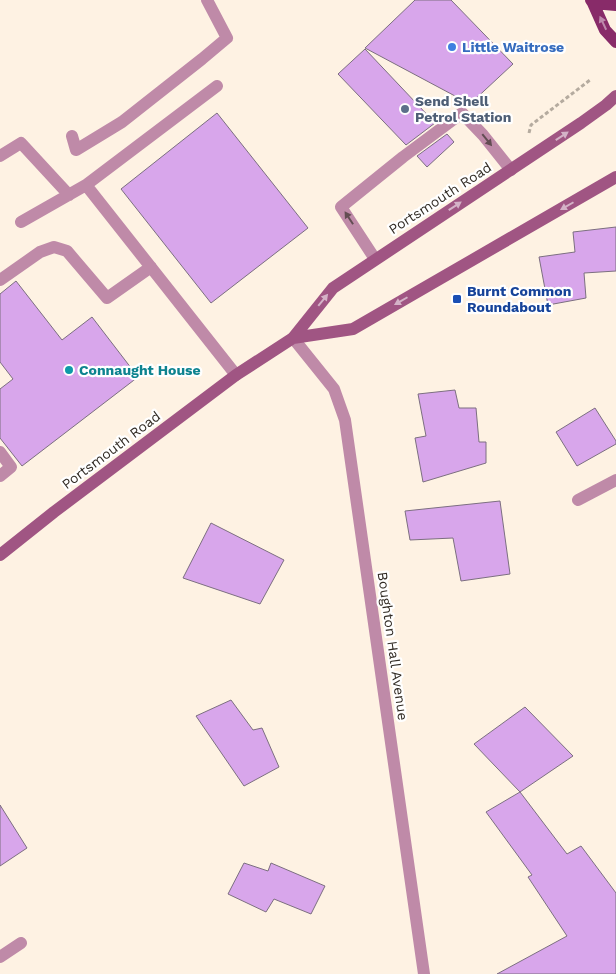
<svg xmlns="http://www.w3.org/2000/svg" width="616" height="974" viewBox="0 0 616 974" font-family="'Work Sans',sans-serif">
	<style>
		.building { fill: #d8a6eb; stroke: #7c6f80 }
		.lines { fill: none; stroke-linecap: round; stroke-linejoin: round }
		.path { stroke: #b5ab9f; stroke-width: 3; stroke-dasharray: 4 2.5; stroke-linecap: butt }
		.lane { stroke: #bf8aa8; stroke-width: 12 }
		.street { stroke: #bf8aa8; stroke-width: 12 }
		.secondary { stroke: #a05583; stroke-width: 12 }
		.primary { stroke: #882b69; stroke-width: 12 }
		.oneway { fill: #be8aac }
		.oneway2 { fill: #d4b2c7 }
		.oneway3 { fill: #634d53 }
		.shop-dot { fill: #3f7fe0; stroke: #fff; stroke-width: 2 }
		.service-dot { fill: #5c6f8a; stroke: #fff; stroke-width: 2 }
		.transit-dot { fill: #1a4fb4; stroke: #fff; stroke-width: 2 }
		.culture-dot { fill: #0f9aa8; stroke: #fff; stroke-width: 2 }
		.labels { text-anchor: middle; stroke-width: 4.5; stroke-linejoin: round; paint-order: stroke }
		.shop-label { font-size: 14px; font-weight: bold; fill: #366cbe; stroke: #fff; text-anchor: start }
		.service-label { font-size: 14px; font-weight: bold; fill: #4e5e75; stroke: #fff; text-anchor: start }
		.street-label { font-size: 14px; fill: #322c25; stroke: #fff }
		.transit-label { font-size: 14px; font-weight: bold; fill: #164399; stroke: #fff; text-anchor: start }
		.culture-label { font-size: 14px; font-weight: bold; fill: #0d838f; stroke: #fff; text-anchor: start }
	</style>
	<rect width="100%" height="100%" fill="#fef2e3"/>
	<path class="building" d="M 415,0 L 451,0 L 513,64 L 470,104 L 365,48 Z
		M 365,49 L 435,123 L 406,145 L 338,74 Z
		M 217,113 L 308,228 L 211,303 L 121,189 Z
		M 447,134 L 454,142 L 427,167 L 417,156 Z
		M 616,227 L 616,271 L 584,273 L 586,298 L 548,305 L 539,257 L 575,252 L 573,232 Z
		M 16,281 L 62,340 L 92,317 L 138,377 L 22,466 L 0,438 L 0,389 L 13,379 L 0,362 L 0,294 Z
		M 455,390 L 459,408 L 476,408 L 479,442 L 486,442 L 486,463 L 423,482 L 415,438 L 426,436 L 418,394 Z
		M 595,408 L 616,441 L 616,444 L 577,466 L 556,432 Z
		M 500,501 L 510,574 L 461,581 L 453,538 L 410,540 L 405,511 Z
		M 211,523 L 284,560 L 260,604 L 183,578 Z
		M 231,700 L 253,730 L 262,728 L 279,767 L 244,786 L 196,716 Z
		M 525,707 L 573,756 L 520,792 L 474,744 Z
		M 520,792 L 567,854 L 581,846 L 616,893 L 616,974 L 497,974 L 567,936 L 528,877 L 532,875 L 486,812 Z
		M 0,805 L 27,848 L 0,866 Z
		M 244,863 L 268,871 L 271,863 L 325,886 L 311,914 L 274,899 L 266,912 L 228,894 Z"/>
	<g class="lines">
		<path class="path" d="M 529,133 L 531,125 L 590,80"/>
		<path class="lane" d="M 72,136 L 76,150 L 122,122 L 202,59 L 227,38 L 207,0
			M 0,156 L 21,143 L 69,195
			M 86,185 L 217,86
			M 21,222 L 86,185 L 236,375
			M 375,259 L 341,207 L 403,157 L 462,113 L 483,135 L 511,170
			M 0,280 L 40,252 L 54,247 L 67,251 L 107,298 L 151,267
			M 0,452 L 11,467 L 0,476"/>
		<path class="street" d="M 293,338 L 334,389 L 345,420 L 424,974
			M 578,500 L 616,480
			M 0,957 L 21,943"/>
		<path class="secondary" d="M 293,338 L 353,329 L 616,177
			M 0,555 L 54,512 L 236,375 L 293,338 L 333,288 L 581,123 L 606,105 L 616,96"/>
		<path class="primary" d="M 591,0 L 593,3 L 605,30 L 616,42
			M 593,3 L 616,5"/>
	</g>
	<defs><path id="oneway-solid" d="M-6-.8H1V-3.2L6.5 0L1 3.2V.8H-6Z" transform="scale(1.25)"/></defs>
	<use class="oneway" href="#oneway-solid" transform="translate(603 23) rotate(-115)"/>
	<g class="oneway2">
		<use href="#oneway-solid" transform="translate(562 136) rotate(-33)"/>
		<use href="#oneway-solid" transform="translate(455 206) rotate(-33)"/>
		<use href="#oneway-solid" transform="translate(567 206) rotate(150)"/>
		<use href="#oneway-solid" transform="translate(323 300) rotate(-51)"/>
		<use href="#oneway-solid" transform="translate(401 301) rotate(150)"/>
	</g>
	<g class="oneway3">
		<use href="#oneway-solid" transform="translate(487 140) rotate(51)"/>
		<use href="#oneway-solid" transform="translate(349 218) rotate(-123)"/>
	</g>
	<circle class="shop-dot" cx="452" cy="47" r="5"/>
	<circle class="service-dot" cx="405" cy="109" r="5"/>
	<rect class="transit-dot" x="452" y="294" width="10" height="10" rx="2.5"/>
	<circle class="culture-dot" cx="69" cy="370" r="5"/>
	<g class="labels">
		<g class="shop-label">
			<text x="462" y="52">Little Waitrose</text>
		</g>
		<g class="service-label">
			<text x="415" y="106">Send Shell<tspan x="415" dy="16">Petrol Station</tspan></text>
		</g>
		<g class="street-label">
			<text transform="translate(440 198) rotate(-33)" y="5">Portsmouth Road</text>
			<text transform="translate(111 450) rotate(-37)" y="5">Portsmouth Road</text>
			<text transform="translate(393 646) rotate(82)" y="5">Boughton Hall Avenue</text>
		</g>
		<g class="transit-label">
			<text x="467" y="296">Burnt Common<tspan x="467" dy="16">Roundabout</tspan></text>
		</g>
		<g class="culture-label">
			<text x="79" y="375">Connaught House</text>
		</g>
	</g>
</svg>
